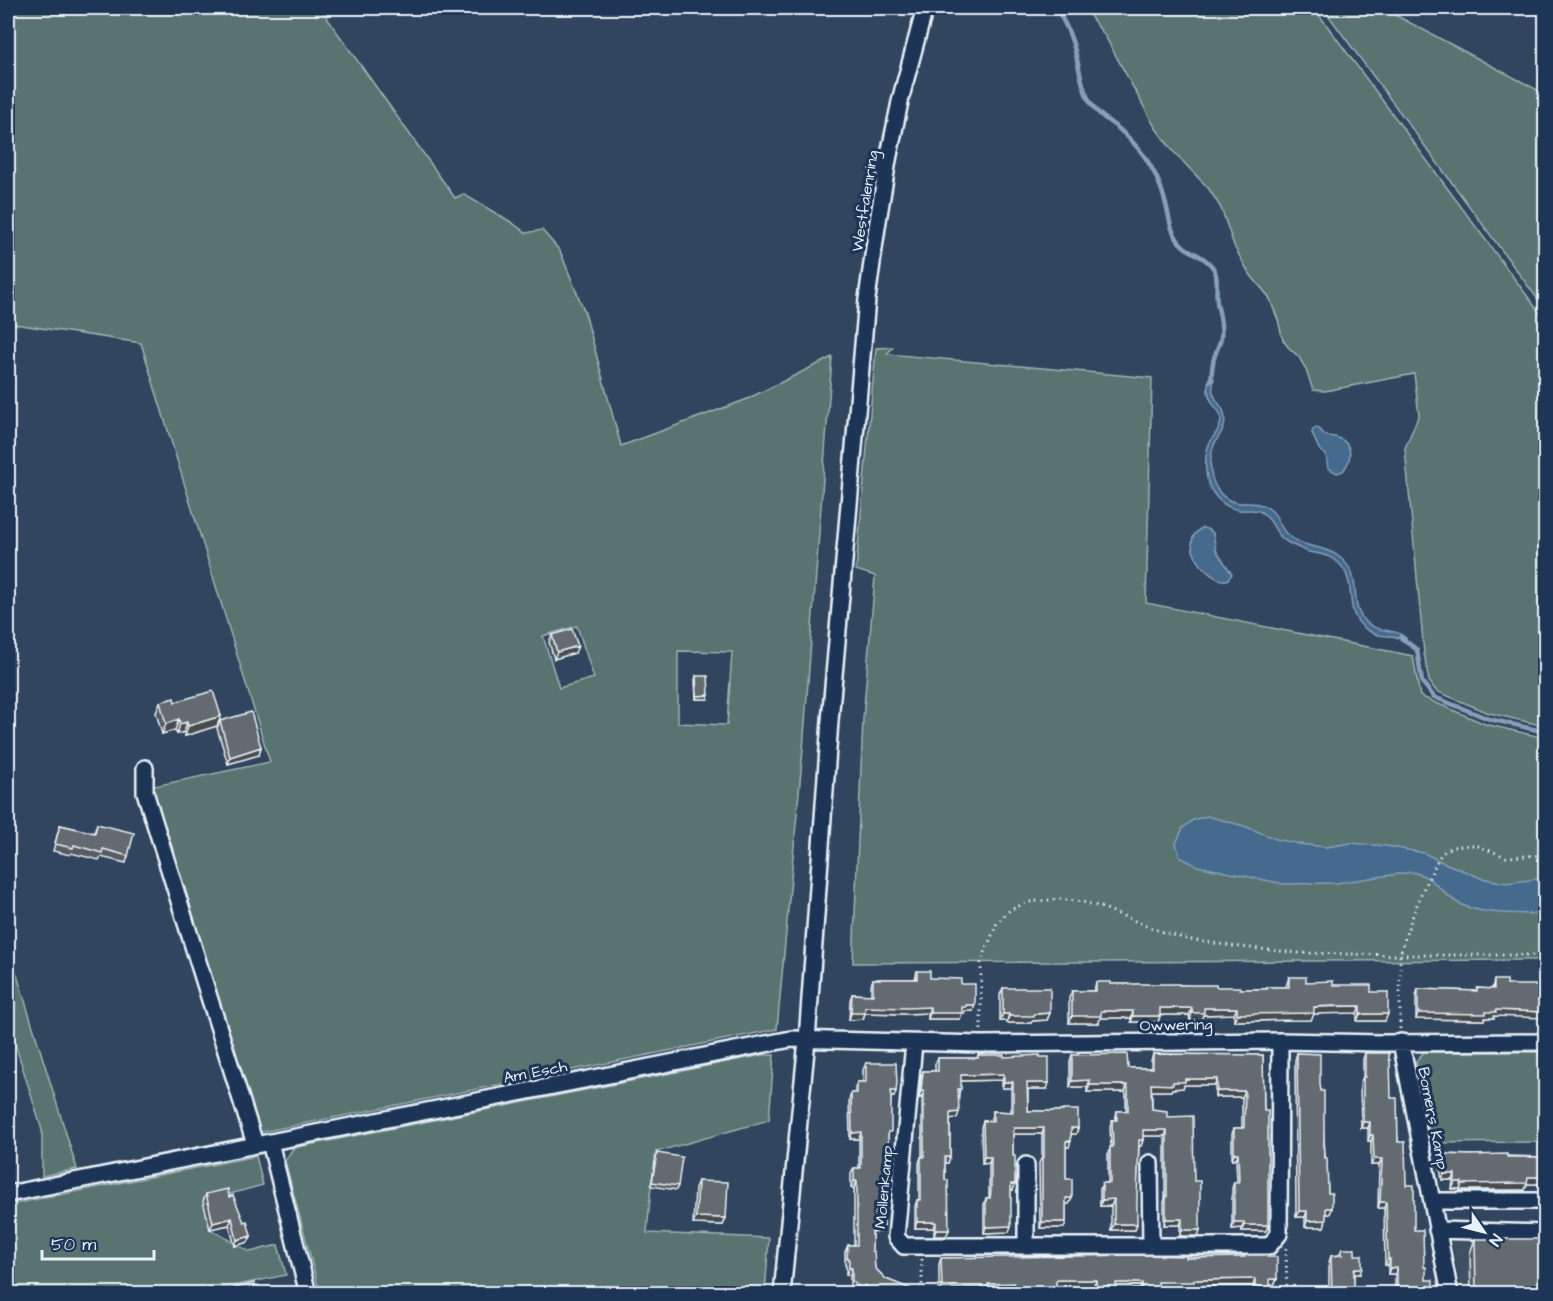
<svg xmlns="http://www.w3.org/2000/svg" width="1553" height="1301" viewBox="0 0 1553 1301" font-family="'Architects Daughter',sans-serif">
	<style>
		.built { fill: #415063 }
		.green { fill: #587370; stroke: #a0b2b4; stroke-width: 1.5; fill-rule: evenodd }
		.water { fill: #456a8d; stroke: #86a0b8; stroke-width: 1.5 }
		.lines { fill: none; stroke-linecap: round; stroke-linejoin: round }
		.stream { stroke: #86a0b8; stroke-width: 4.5 }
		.minor-casing { stroke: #e8f1f8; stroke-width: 20 }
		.path { stroke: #e8f1f8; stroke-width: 3; stroke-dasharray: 1.5 4.5; stroke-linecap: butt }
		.minor { stroke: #1d3557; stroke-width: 15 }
		.wall { fill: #565c60; stroke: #e8f1f8; stroke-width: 1.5 }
		.shaded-wall { fill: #464b4e; stroke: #e8f1f8; stroke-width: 1.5 }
		.building { fill: #646b70; stroke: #e8f1f8; stroke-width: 1.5 }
		.labels { text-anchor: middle; stroke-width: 6; stroke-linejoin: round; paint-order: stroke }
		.street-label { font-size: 16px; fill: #e8f1f8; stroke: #1d3557 }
	</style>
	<rect width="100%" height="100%" fill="#32455e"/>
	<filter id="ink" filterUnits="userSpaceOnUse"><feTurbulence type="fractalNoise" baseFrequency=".0167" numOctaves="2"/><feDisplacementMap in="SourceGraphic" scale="12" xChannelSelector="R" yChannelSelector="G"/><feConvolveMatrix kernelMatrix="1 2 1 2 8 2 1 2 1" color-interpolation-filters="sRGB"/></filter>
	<g filter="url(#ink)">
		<path class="built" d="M 1458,1237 L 1534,1237 L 1545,1293 L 1462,1293 L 1451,1239 Z"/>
		<path class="green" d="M 8,8 L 320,8 L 455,198 L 463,194 L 511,222 L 526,233 L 542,230 L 560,251 L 585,313 L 621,446 L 745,400 L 832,357 L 803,749 L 777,1029 L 257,1133 L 150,787 L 270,762 L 141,343 L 8,323 ZM 577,626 L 594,678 L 559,688 L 543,636 ZM 678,651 L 732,652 L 727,725 L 678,723 Z
			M 1084,8 L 1314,8 L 1545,320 L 1545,726 L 1489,713 L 1436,691 L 1429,681 L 1424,653 L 1405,448 L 1419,415 L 1414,374 L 1325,391 L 1313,390 L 1306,370 L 1299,357 L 1288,347 L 1283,340 L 1278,320 L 1269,297 L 1249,273 L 1235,248 L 1221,208 L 1209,189 L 1172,150 L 1155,127 L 1105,36 Z
			M 1323,8 L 1382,8 L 1545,94 L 1545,309 Z
			M 893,347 L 887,354 L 1152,378 L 1146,603 L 1413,656 L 1420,696 L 1485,724 L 1545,738 L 1545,960 L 853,963 L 863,719 L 875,576 L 856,570 L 876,348 Z
			M 8,946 L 77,1169 L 42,1176 L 42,1130 L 8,1021 Z
			M 1424,1052 L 1545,1052 L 1545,1142 L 1432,1143 L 1416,1061 Z
			M 763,1055 L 774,1055 L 769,1120 L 656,1152 L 651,1186 L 647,1233 L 769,1238 L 765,1293 L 320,1293 L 285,1161 L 293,1148 Z
			M 256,1156 L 263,1185 L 204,1201 L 210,1229 L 250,1252 L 278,1245 L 286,1275 L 199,1293 L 8,1294 L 8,1205 Z"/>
		<path class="water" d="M 1209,378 L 1214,378 C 1213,383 1212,388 1213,392 C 1215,403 1225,406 1225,420 C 1225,429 1220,434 1216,441 C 1211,450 1210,462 1211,472 C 1213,487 1223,502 1240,503 C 1247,503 1254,502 1262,505 C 1281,513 1277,527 1288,535 C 1305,549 1323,545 1338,556 C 1366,576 1347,604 1365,621 C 1375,630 1382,629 1394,632 C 1398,632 1402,635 1406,638 L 1404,642 C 1401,640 1399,638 1396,637 C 1394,636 1389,636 1387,636 C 1378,636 1368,632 1362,626 C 1342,607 1360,579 1335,560 C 1326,554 1319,554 1309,552 C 1301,549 1292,545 1284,540 C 1274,533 1273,519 1261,512 C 1254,508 1247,511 1239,510 C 1220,507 1207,490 1206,471 C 1205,461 1206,449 1211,440 C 1215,434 1221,428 1221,420 C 1221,413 1217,409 1213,404 C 1207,395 1207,388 1209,378 Z
			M 1317,427 C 1320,429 1321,432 1324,434 C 1327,437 1334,436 1338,438 C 1354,444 1352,460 1343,471 L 1337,473 L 1328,468 L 1326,455 L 1319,449 L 1312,433 L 1313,430 Z
			M 1202,528 L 1207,529 L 1213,533 L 1216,550 L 1232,574 C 1230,576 1229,580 1226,580 C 1210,583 1175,542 1202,528 Z
			M 1207,816 L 1244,826 L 1276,839 L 1299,844 L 1326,847 L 1351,843 L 1386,846 L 1424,853 L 1442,862 L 1481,878 L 1506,883 L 1545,878 L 1545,914 C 1522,913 1483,915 1462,905 C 1450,900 1443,890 1433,882 C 1427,876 1420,874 1412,872 L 1336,883 L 1284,884 L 1197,866 L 1180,857 L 1176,843 L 1183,828 L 1193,820 Z"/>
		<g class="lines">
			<path class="stream" d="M 1056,8 C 1063,19 1069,31 1073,44 C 1079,63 1081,89 1092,105 C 1099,116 1109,121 1119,129 C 1126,135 1132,141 1138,148 C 1152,165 1161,184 1166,205 C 1169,214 1169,223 1173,231 C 1183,254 1195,249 1209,263 C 1221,274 1215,288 1217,302 C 1219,314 1223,325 1221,338 C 1220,344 1217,349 1215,355 C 1212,362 1212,373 1211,381
				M 1401,637 L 1417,650 L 1422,682 L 1434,697 L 1489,719 L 1546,732"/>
			<defs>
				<path id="minor" d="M 145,768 L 145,792 L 255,1144
					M 1401,1042 L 1450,1294
					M 914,1043 L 896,1237 L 904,1246 L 1269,1246 L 1279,1234 L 1280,1041
					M 270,1142 L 308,1294
					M 1150,1163 L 1151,1246
					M 8,1194 L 791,1039 L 981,1044 L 1280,1041 L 1381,1043 L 1546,1042
					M 1432,1201 L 1546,1201
					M 1437,1230 L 1546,1233
					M 1026,1246 L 1026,1165
					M 782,1294 L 807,1040 L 830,721 L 867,299 L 877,227 L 888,160 L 901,97 L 925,8"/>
			</defs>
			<use href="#minor" class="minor-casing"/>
			<path class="path" d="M 1400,1029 L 1400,955 L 1407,931 L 1421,894 L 1439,857 L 1446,850 L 1452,847 L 1471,845 L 1478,846 L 1506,857 L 1546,855
				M 981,1030 L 981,962 L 997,923 L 1011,909 L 1029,902 L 1060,899 L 1083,902 L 1104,908 L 1154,929 L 1186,939 L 1232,946 L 1298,953 L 1400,955 L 1546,955
				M 1286,1248 L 1287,1294
				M 922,1259 L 922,1294"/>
			<use href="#minor" class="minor"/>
		</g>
		<path class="wall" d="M 552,635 L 575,653 L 554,659 L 549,642 Z
			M 696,676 L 708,699 L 696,699 L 695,680 Z
			M 160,702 L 175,702 L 221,716 L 217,726 L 185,736 L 184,732 L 177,734 L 175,730 L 162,734 L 156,713 Z
			M 220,721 L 261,747 L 259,755 L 228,764 L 217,728 Z
			M 97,824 L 128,856 L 126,863 L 101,857 L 99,860 L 71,853 L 70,855 L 53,851 L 60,825 L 94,833 Z
			M 917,971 L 930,978 L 961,984 L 973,1011 L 965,1011 L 964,1013 L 962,1013 L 960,1019 L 928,1019 L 928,1013 L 905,1014 L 865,1013 L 863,1019 L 849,1020 L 850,1000 L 852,994 L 871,995 L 871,985 L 873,979 L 915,979 Z
			M 1289,977 L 1306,982 L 1333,985 L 1371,992 L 1385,1021 L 1357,1021 L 1357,1013 L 1330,1013 L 1314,1014 L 1311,1020 L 1234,1021 L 1234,1014 L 1203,1015 L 1201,1020 L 1190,1020 L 1189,1015 L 1160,1015 L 1158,1022 L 1131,1022 L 1131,1018 L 1100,1018 L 1099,1023 L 1069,1023 L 1069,998 L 1072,991 L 1094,991 L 1096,982 L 1111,984 L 1179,985 L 1240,989 L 1266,989 L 1267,987 L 1286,987 Z
			M 1494,980 L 1494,1018 L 1485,1018 L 1484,1020 L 1416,1019 L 1416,996 L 1418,989 L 1476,991 L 1477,988 L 1492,989 Z
			M 1003,988 L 1050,1013 L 1047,1020 L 1032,1021 L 1031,1023 L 1007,1023 L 1007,1021 L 1000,1021 L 1000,995 Z
			M 1297,1053 L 1320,1084 L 1328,1193 L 1332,1208 L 1330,1214 L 1326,1214 L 1324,1227 L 1305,1227 L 1305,1217 L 1296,1217 L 1295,1060 Z
			M 1365,1053 L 1391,1098 L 1414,1230 L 1426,1280 L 1433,1293 L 1395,1293 L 1395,1274 L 1388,1274 L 1388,1265 L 1385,1265 L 1384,1208 L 1378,1208 L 1379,1165 L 1371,1165 L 1371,1141 L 1368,1141 L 1368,1128 L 1361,1128 L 1360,1083 L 1363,1077 L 1363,1059 Z
			M 1153,1054 L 1263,1055 L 1266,1231 L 1242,1231 L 1242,1228 L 1232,1229 L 1232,1188 L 1234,1182 L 1237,1182 L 1236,1159 L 1232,1160 L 1232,1134 L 1234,1128 L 1242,1128 L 1242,1097 L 1215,1097 L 1215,1085 L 1184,1085 L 1183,1088 L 1172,1089 L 1171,1091 L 1152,1091 L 1152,1109 L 1167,1117 L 1194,1181 L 1198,1236 L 1180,1236 L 1180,1225 L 1164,1225 L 1164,1202 L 1165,1199 L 1165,1136 L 1143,1136 L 1143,1140 L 1141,1146 L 1139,1146 L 1135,1230 L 1111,1230 L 1111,1206 L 1100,1206 L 1100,1189 L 1102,1183 L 1108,1183 L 1108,1153 L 1111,1147 L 1110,1126 L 1112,1120 L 1115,1120 L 1117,1111 L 1126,1111 L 1126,1094 L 1125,1092 L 1087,1092 L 1087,1087 L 1070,1087 L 1070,1061 L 1072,1055 L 1128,1068 L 1151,1068 L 1151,1061 Z
			M 978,1055 L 1004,1057 L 1047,1089 L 1028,1089 L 1028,1111 L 1062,1111 L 1063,1110 L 1078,1128 L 1076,1134 L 1071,1134 L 1069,1147 L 1066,1147 L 1066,1179 L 1072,1198 L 1069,1204 L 1066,1204 L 1066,1222 L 1064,1228 L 1040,1228 L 1039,1163 L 1042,1157 L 1042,1134 L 1013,1134 L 1013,1156 L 1015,1184 L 1013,1190 L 1011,1190 L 1009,1232 L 984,1233 L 984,1204 L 986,1198 L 989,1198 L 989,1163 L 982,1164 L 981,1127 L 983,1121 L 991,1121 L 991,1118 L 993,1111 L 1011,1112 L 1011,1088 L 1002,1088 L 1002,1080 L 961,1081 L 959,1095 L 957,1118 L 950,1119 L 950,1157 L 948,1163 L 945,1163 L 946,1236 L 934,1236 L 934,1228 L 915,1228 L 915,1206 L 917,1200 L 919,1200 L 919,1163 L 921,1157 L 922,1157 L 922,1097 L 919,1098 L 921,1077 L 923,1071 L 935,1071 L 935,1064 L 938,1058 L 977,1058 Z
			M 866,1063 L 896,1091 L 894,1097 L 891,1097 L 888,1139 L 889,1182 L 886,1189 L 884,1189 L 882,1232 L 872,1232 L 872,1251 L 875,1268 L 886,1279 L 914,1293 L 865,1293 L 863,1291 L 861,1293 L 857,1293 L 850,1287 L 850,1275 L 846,1275 L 846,1265 L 845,1265 L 845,1252 L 848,1245 L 854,1245 L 854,1188 L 851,1188 L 851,1174 L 854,1168 L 859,1168 L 859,1139 L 850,1139 L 849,1100 L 851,1093 L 855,1093 L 855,1088 L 857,1082 L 863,1082 L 863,1070 Z
			M 657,1153 L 678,1186 L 676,1190 L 651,1186 Z
			M 1441,1154 L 1545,1157 L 1545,1184 L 1527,1184 L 1525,1190 L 1460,1190 L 1460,1189 L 1452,1189 L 1453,1180 L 1442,1180 L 1439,1161 Z
			M 698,1181 L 726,1218 L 723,1225 L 693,1224 L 695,1188 Z
			M 206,1194 L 229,1197 L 251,1236 L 248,1242 L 235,1246 L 229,1225 L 210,1229 L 203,1201 Z
			M 1475,1239 L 1545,1293 L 1471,1293 L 1470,1253 Z
			M 1342,1249 L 1355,1255 L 1360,1274 L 1354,1274 L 1354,1293 L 1329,1293 L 1329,1262 L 1331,1256 L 1339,1255 Z
			M 1245,1255 L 1267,1257 L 1277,1279 L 1274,1285 L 1270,1285 L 1268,1293 L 1253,1293 L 1253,1286 L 1192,1286 L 1191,1288 L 1159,1288 L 1157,1293 L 1140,1293 L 1140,1289 L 1116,1289 L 1115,1293 L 1094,1293 L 1093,1286 L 1056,1287 L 1055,1293 L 1011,1293 L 1011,1290 L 987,1290 L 986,1293 L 939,1293 L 939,1264 L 941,1258 L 1244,1257 Z"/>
		<path class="shaded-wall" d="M 578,646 L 575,653 L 554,659 L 557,652 Z
			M 709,695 L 708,699 L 696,699 L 697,696 Z
			M 221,716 L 217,726 L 185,736 L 188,726 Z
			M 179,719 L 175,730 L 162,734 L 166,724 Z
			M 187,722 L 184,732 L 177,734 L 180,724 Z
			M 261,747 L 259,755 L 228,764 L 230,757 Z
			M 966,1005 L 975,1005 L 973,1011 L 965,1011 L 964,1013 L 962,1013 L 960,1019 L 928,1019 L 930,1013 L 962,1007 Z
			M 1360,1006 L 1357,1013 L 1314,1014 L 1311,1020 L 1234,1021 L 1237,1014 L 1314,1007 Z
			M 865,1007 L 930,1007 L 928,1013 L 905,1014 L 865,1013 L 863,1019 L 849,1020 L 851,1013 Z
			M 1160,1008 L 1192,1008 L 1189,1015 L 1158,1015 Z
			M 1204,1008 L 1237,1008 L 1234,1014 L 1203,1015 L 1201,1020 L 1190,1020 L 1192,1013 Z
			M 1496,1010 L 1545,1012 L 1545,1018 L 1494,1016 L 1494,1018 L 1485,1018 L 1484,1020 L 1416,1019 L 1418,1013 Z
			M 1101,1011 L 1133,1011 L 1131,1018 L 1100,1018 L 1099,1023 L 1069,1023 L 1072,1016 Z
			M 1050,1013 L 1047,1020 L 1032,1021 L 1031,1023 L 1007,1023 L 1009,1016 Z
			M 1003,1014 L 1009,1014 L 1007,1021 L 1000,1021 Z
			M 1360,1014 L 1388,1014 L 1385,1021 L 1357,1021 Z
			M 1133,1016 L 1160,1016 L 1158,1022 L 1131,1022 Z
			M 1004,1074 L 1002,1080 L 959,1081 L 961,1075 Z
			M 1185,1079 L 1217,1079 L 1215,1085 L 1184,1085 L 1183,1088 L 1172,1089 L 1171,1091 L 1149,1091 L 1151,1084 L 1173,1082 Z
			M 1090,1080 L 1087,1087 L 1070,1087 L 1072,1081 Z
			M 1004,1082 L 1013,1082 L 1011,1088 L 1002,1088 Z
			M 1027,1083 L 1049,1083 L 1047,1089 L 1025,1089 Z
			M 1090,1085 L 1127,1085 L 1125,1092 L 1087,1092 Z
			M 891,1091 L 896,1091 L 894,1097 L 889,1097 Z
			M 921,1091 L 924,1091 L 922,1097 L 919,1098 Z
			M 1217,1091 L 1245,1091 L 1242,1097 L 1215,1097 Z
			M 959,1112 L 957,1118 L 948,1119 L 950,1113 Z
			M 1363,1122 L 1370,1122 L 1368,1128 L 1361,1128 Z
			M 1014,1128 L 1044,1128 L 1042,1134 L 1013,1134 L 1011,1137 Z
			M 1071,1128 L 1078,1128 L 1076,1134 L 1069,1134 Z
			M 1143,1130 L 1167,1130 L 1165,1136 L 1141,1136 Z
			M 861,1132 L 859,1139 L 850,1139 L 852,1133 Z
			M 1370,1135 L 1373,1135 L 1371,1141 L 1368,1141 Z
			M 1139,1140 L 1143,1140 L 1141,1146 L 1137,1146 Z
			M 1066,1141 L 1071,1141 L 1069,1147 L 1064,1147 Z
			M 1234,1153 L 1238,1153 L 1236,1159 L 1232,1160 Z
			M 945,1157 L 950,1157 L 948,1163 L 942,1163 Z
			M 984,1157 L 991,1157 L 989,1163 L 982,1164 Z
			M 1374,1159 L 1382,1159 L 1379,1165 L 1371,1165 Z
			M 1444,1174 L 1455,1174 L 1453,1180 L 1442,1180 Z
			M 1528,1177 L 1545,1177 L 1545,1184 L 1527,1184 L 1525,1190 L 1460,1190 L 1462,1184 Z
			M 854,1181 L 857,1181 L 854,1188 L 851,1188 Z
			M 884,1182 L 889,1182 L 886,1189 L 882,1189 Z
			M 1455,1182 L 1462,1182 L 1460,1189 L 1452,1189 Z
			M 1011,1184 L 1015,1184 L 1013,1190 L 1009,1190 Z
			M 1066,1198 L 1072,1198 L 1069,1204 L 1063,1204 Z
			M 1114,1199 L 1111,1206 L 1100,1206 L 1102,1200 Z
			M 1380,1202 L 1386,1202 L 1384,1208 L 1378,1208 Z
			M 1326,1208 L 1332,1208 L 1330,1214 L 1324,1214 Z
			M 1299,1211 L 1307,1211 L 1305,1217 L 1296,1217 Z
			M 696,1217 L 726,1218 L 723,1225 L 693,1224 Z
			M 232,1218 L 229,1225 L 210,1229 L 213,1223 Z
			M 1166,1219 L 1182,1219 L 1180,1225 L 1164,1225 Z
			M 1326,1220 L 1324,1227 L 1305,1227 L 1307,1221 Z
			M 917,1222 L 936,1222 L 934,1228 L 915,1228 Z
			M 1042,1222 L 1066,1222 L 1064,1228 L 1040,1228 Z
			M 1234,1222 L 1244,1222 L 1242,1228 L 1232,1229 Z
			M 1114,1224 L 1137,1224 L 1135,1230 L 1111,1230 Z
			M 872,1225 L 884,1225 L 882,1232 L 870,1232 Z
			M 1244,1225 L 1268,1225 L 1266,1231 L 1242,1231 Z
			M 1011,1226 L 1009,1232 L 984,1233 L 986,1227 Z
			M 936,1230 L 949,1230 L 946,1236 L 934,1236 Z
			M 1182,1230 L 1200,1230 L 1198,1236 L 1180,1236 Z
			M 251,1236 L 248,1242 L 235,1246 L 237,1240 Z
			M 1388,1259 L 1390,1259 L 1388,1265 L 1385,1265 Z
			M 1397,1267 L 1395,1274 L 1388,1274 L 1390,1268 Z
			M 849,1268 L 852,1268 L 850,1275 L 846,1275 Z
			M 1355,1268 L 1362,1268 L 1360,1274 L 1353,1274 Z
			M 1255,1279 L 1253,1286 L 1192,1286 L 1191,1288 L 1156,1288 L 1158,1282 L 1194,1280 Z
			M 1270,1279 L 1277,1279 L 1274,1285 L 1268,1285 Z
			M 1057,1280 L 1096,1280 L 1093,1286 L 1055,1287 L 1056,1282 Z
			M 1014,1283 L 1011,1290 L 987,1290 L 986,1293 L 940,1293 L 942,1288 L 988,1284 Z
			M 1116,1283 L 1142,1283 L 1140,1289 L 1116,1289 L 1115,1293 L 1094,1293 L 1096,1289 Z
			M 865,1285 L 863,1291 L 859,1293 L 861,1289 Z
			M 1255,1287 L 1270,1287 L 1268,1293 L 1253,1293 Z
			M 1142,1289 L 1159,1289 L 1157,1293 L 1141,1293 Z
			M 1476,1290 L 1545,1290 L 1545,1293 L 1475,1293 Z
			M 1332,1292 L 1354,1292 L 1354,1293 L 1331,1293 Z"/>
		<path class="building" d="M 572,629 L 578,646 L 557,652 L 552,635 Z
			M 696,676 L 708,676 L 709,695 L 697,696 Z
			M 213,691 L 221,716 L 188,726 L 187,722 L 180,724 L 179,719 L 166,724 L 160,702 L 174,698 L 175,702 Z
			M 251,712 L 261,747 L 230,757 L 220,721 Z
			M 97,824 L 134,833 L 128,856 L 103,849 L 102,853 L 74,845 L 73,848 L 55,844 L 60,825 L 95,833 Z
			M 917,971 L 930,971 L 930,978 L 961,979 L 961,984 L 975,984 L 975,1005 L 966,1005 L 966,1007 L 962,1007 L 962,1013 L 930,1013 L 930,1007 L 907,1008 L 865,1007 L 865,1013 L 851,1013 L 852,994 L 873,995 L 873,979 L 917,979 Z
			M 1289,977 L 1306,977 L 1306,982 L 1333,981 L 1333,985 L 1371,985 L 1371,992 L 1388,992 L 1388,1014 L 1360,1014 L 1360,1006 L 1333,1006 L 1314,1007 L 1314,1013 L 1237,1014 L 1237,1008 L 1204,1008 L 1204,1013 L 1192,1013 L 1192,1008 L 1160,1008 L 1160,1016 L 1133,1016 L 1133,1011 L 1101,1011 L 1101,1016 L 1072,1016 L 1072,991 L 1096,991 L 1096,982 L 1111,982 L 1111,984 L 1179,984 L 1179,985 L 1216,985 L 1216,987 L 1240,987 L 1240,989 L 1267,989 L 1267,987 L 1289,987 Z
			M 1494,980 L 1507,980 L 1507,985 L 1545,985 L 1545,1012 L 1496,1010 L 1496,1012 L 1486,1012 L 1486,1014 L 1418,1013 L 1418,989 L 1477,991 L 1477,988 L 1494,989 Z
			M 1003,988 L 1050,988 L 1050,1013 L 1034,1014 L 1034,1016 L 1009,1016 L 1009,1014 L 1003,1014 Z
			M 1297,1053 L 1320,1054 L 1320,1084 L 1321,1091 L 1324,1091 L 1324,1158 L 1327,1158 L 1328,1193 L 1332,1193 L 1332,1208 L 1326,1208 L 1326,1220 L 1307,1221 L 1307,1211 L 1299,1211 Z
			M 1365,1053 L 1389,1053 L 1389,1060 L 1390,1060 L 1391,1098 L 1397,1098 L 1398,1142 L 1405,1142 L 1406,1185 L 1414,1185 L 1414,1230 L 1423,1230 L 1424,1267 L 1426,1267 L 1426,1280 L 1433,1280 L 1433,1293 L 1397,1293 L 1397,1267 L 1390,1268 L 1390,1259 L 1388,1259 L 1386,1202 L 1380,1202 L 1382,1159 L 1374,1159 L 1373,1135 L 1370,1135 L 1370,1122 L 1363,1122 L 1363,1077 L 1365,1077 Z
			M 1127,1054 L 1128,1068 L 1153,1068 L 1153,1054 L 1263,1055 L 1264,1111 L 1268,1111 L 1268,1225 L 1244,1225 L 1244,1222 L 1234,1222 L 1234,1182 L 1239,1182 L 1238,1153 L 1234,1153 L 1234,1128 L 1244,1128 L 1245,1091 L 1217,1091 L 1217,1079 L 1185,1079 L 1185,1082 L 1173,1082 L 1173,1085 L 1151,1084 L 1152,1109 L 1167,1111 L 1167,1117 L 1193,1116 L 1194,1181 L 1200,1181 L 1200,1230 L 1182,1230 L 1182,1219 L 1166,1219 L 1166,1196 L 1167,1196 L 1167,1130 L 1143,1130 L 1143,1140 L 1139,1140 L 1137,1199 L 1137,1224 L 1114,1224 L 1114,1199 L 1102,1200 L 1102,1183 L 1110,1183 L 1110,1147 L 1113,1147 L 1112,1120 L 1117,1120 L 1117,1111 L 1128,1111 L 1128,1088 L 1127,1085 L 1090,1085 L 1090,1080 L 1072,1081 L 1072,1055 Z
			M 978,1055 L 1004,1055 L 1004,1057 L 1040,1055 L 1040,1057 L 1049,1057 L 1049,1083 L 1027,1083 L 1028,1111 L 1063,1111 L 1063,1110 L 1078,1110 L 1078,1128 L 1071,1128 L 1071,1141 L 1066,1141 L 1066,1179 L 1072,1179 L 1072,1198 L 1066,1198 L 1066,1222 L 1042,1222 L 1042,1157 L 1044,1157 L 1044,1128 L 1014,1128 L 1014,1131 L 1013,1131 L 1013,1156 L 1015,1156 L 1015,1184 L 1011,1184 L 1011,1226 L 986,1227 L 986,1198 L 990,1198 L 991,1190 L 991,1157 L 984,1157 L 983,1121 L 993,1121 L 993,1111 L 1013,1112 L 1013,1082 L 1004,1082 L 1004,1074 L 961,1075 L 961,1089 L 958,1089 L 959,1112 L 950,1113 L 950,1157 L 945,1157 L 945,1180 L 948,1180 L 949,1230 L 936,1230 L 936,1222 L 917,1222 L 917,1200 L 921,1200 L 921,1157 L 924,1157 L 924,1091 L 921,1091 L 923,1071 L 938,1071 L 938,1058 L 978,1058 Z
			M 866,1063 L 896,1063 L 897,1083 L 896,1091 L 891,1091 L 891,1132 L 888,1132 L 889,1182 L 884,1182 L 884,1225 L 872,1225 L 872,1251 L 874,1251 L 875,1268 L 886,1279 L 914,1290 L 914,1293 L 874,1293 L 865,1285 L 861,1289 L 852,1281 L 852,1268 L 849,1268 L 849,1258 L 847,1258 L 848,1245 L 857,1245 L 857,1181 L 854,1181 L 854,1168 L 861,1168 L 861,1132 L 852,1133 L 851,1093 L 857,1093 L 857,1082 L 866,1082 Z
			M 657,1153 L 682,1157 L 678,1186 L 652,1182 Z
			M 1441,1154 L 1469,1155 L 1507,1154 L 1507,1157 L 1545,1157 L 1545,1177 L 1528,1177 L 1527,1183 L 1462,1184 L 1462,1182 L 1455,1182 L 1455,1174 L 1444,1174 Z
			M 698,1181 L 728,1182 L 726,1218 L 696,1217 Z
			M 228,1189 L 229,1197 L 233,1195 L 244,1222 L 247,1221 L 251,1236 L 237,1240 L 232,1218 L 213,1223 L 206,1194 Z
			M 1475,1239 L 1545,1239 L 1545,1290 L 1476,1290 Z
			M 1342,1249 L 1355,1249 L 1355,1255 L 1362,1255 L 1362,1268 L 1355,1268 L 1354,1269 L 1354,1292 L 1332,1292 L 1331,1256 L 1342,1255 Z
			M 1139,1255 L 1186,1256 L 1186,1258 L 1245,1257 L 1245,1255 L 1267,1255 L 1267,1257 L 1277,1257 L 1277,1279 L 1270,1279 L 1270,1287 L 1255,1287 L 1255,1279 L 1194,1280 L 1194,1282 L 1158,1282 L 1159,1289 L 1142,1289 L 1142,1283 L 1116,1283 L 1116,1289 L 1096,1289 L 1096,1280 L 1057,1280 L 1056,1282 L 1056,1292 L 1014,1293 L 1014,1283 L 988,1284 L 988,1288 L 942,1288 L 941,1258 Z
			M 254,1283 L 256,1293 L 233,1293 L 231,1289 Z
			M 210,1287 L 212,1293 L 188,1293 L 188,1292 Z
			M 1305,1290 L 1327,1290 L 1327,1293 L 1305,1293 Z"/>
	</g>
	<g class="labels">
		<g class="street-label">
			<text transform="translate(864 201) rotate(-81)" y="6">Westfalenring</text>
			<text transform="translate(1176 1024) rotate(-1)" y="6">Owwering</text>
			<text transform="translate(535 1071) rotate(-11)" y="6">Am Esch</text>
			<text transform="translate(1434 1118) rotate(79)" y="6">Bomers Kamp</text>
			<text transform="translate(883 1187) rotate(-85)" y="6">Möllenkamp</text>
		</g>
	</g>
	<rect width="1553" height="1301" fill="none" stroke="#1d3557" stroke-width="30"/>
	<rect x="15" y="15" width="1523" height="1271" fill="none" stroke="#e8f1f8" stroke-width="2" filter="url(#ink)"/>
	<g transform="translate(1484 1232) rotate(125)" stroke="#1d3557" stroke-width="4.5" paint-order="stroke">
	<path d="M0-4.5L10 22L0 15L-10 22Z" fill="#e8f1f8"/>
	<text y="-9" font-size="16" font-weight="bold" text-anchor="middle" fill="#e8f1f8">N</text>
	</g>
	<path d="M42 1250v9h112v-9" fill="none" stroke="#e8f1f8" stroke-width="3"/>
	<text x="51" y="1250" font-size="18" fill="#e8f1f8" stroke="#1d3557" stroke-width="4.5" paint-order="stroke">50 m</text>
</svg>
